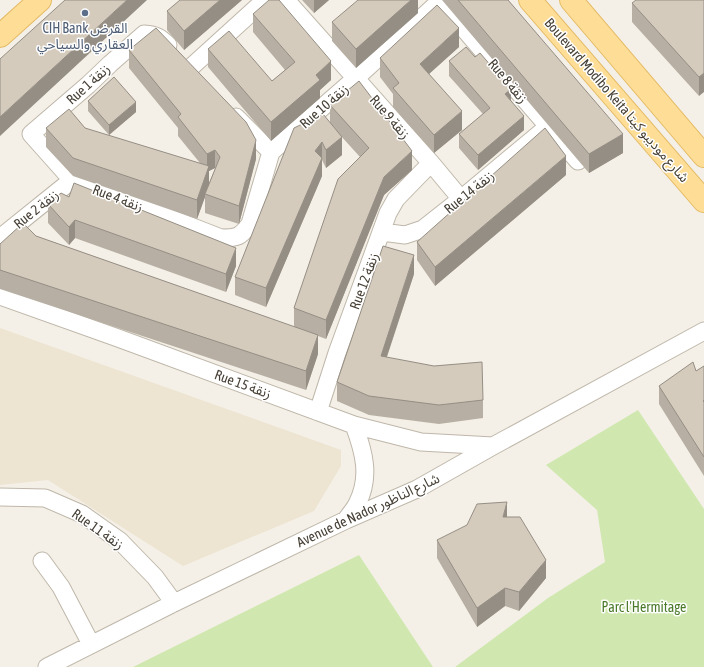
<svg xmlns="http://www.w3.org/2000/svg" width="704" height="667" viewBox="0 0 704 667" font-family="'Asap Condensed','Noto Sans Arabic',sans-serif">
	<style>
		.education { fill: #ede4d1 }
		.green { fill: #d0e8b0 }
		.lines { fill: none; stroke-linecap: round; stroke-linejoin: round }
		.minor-casing { stroke: #bfb7aa; stroke-width: 19 }
		.major-casing { stroke: #e4ba65; stroke-width: 24 }
		.minor { stroke: #fff; stroke-width: 17 }
		.major { stroke: #fede96; stroke-width: 22 }
		.wall { fill: #b7afa3; fill-rule: evenodd }
		.shaded-wall { fill: #958e84 }
		.building { fill: #d5cbbd; stroke: #958e84 }
		.service-dot { fill: #5c6f8a; stroke: #fff; stroke-width: 1.5 }
		.labels { text-anchor: middle; stroke-width: 3; stroke-linejoin: round; paint-order: stroke }
		.service-label { font-size: 14px; fill: #4e5e75; stroke: #fff }
		.street-label { font-size: 14px; fill: #474036; stroke: #fff }
		.park-label { font-size: 14px; fill: #4a7929; stroke: #fff }
	</style>
	<rect width="100%" height="100%" fill="#f4f0e7"/>
	<path class="education" d="M 0,328 L 341,450 L 341,466 L 314,511 L 183,566 L 48,480 L 0,485 Z"/>
	<path class="green" d="M 638,410 L 704,509 L 704,667 L 455,667 L 548,598 L 605,562 L 597,510 L 546,465 Z
		M 359,555 L 433,667 L 133,667 Z"/>
	<g class="lines">
		<defs>
			<path id="minor" d="M 286,0 L 431,163 L 461,199
				M 439,0 L 578,161
				M 168,45 C 160,37 156,35 144,34 L 110,64 L 88,85 L 31,134 L 72,180 L 221,238 C 238,238 240,237 250,224 L 271,152 L 356,78 L 440,1
				M 189,69 L 265,0
				M 236,117 L 271,152
				M 382,232 L 405,235 L 423,229 L 461,199 L 545,129
				M 0,238 L 72,180
				M 0,296 L 118,338 L 354,425 L 421,442 L 493,446
				M 318,412 L 337,353 L 388,213 L 396,199 L 431,163
				M 0,497 L 45,498 L 82,514 L 120,541 L 155,577 L 174,603
				M 346,520 C 349,515 354,510 357,504 C 371,477 364,452 354,425
				M 42,561 L 61,587 L 91,644
				M 47,667 L 174,603 L 346,520 L 417,489 L 493,446 L 704,331"/>
			<path id="major" d="M 530,0 L 704,201
				M 571,0 L 704,156
				M 0,36 L 40,0"/>
		</defs>
		<use href="#minor" class="minor-casing"/>
		<use href="#major" class="major-casing"/>
		<use href="#minor" class="minor"/>
		<use href="#major" class="major"/>
	</g>
	<path class="wall" d="M 242,0 L 184,50 L 167,30 L 167,11 Z
		M 302,0 L 329,0 L 314,13 Z
		M 418,0 L 418,13 L 356,68 L 332,41 L 332,22 Z
		M 442,0 L 508,0 L 623,153 L 589,173 Z
		M 704,0 L 699,96 L 632,22 L 632,3 Z
		M 253,14 L 331,80 L 320,90 L 320,98 L 271,141 L 208,67 L 208,49 L 272,81 L 285,70 L 253,32 Z
		M 459,47 L 429,74 L 462,130 L 434,153 L 393,107 L 393,94 L 380,77 L 380,58 Z
		M 129,50 L 256,159 L 239,224 L 205,213 L 205,197 L 197,219 L 73,176 L 46,147 L 46,128 L 200,163 L 178,136 L 178,128 L 129,68 ZM 215,168 L 215,169 L 209,183 L 209,171 Z
		M 449,61 L 511,100 L 524,130 L 478,170 L 459,148 L 459,134 L 483,114 L 449,76 Z
		M 88,101 L 136,112 L 109,135 L 88,111 Z
		M 330,105 L 412,170 L 384,195 L 326,339 L 318,336 L 318,354 L 306,390 L 0,289 L 0,244 L 36,236 L 294,327 L 294,308 L 360,157 L 341,136 L 342,155 L 326,168 L 322,160 L 322,176 L 266,307 L 235,295 L 235,277 L 330,123 Z
		M 566,175 L 435,286 L 417,260 L 417,242 Z
		M 69,197 L 236,266 L 226,292 L 75,238 L 69,245 L 48,223 L 48,204 Z
		M 414,274 L 387,357 L 483,400 L 483,418 L 439,424 L 369,415 L 337,401 L 337,382 Z
		M 704,366 L 704,476 L 659,404 L 659,386 L 696,371 Z
		M 507,517 L 546,578 L 519,611 L 505,606 L 477,627 L 437,558 L 437,540 Z"/>
	<path class="shaded-wall" d="M 127,0 L 147,0 L 0,136 L 0,117 Z
		M 220,0 L 242,0 L 184,50 L 184,31 Z
		M 314,0 L 329,0 L 314,13 Z
		M 411,0 L 418,0 L 418,13 L 356,68 L 356,49 Z
		M 459,28 L 459,47 L 420,82 L 420,64 Z
		M 331,61 L 331,80 L 320,90 L 320,98 L 271,141 L 271,122 L 316,75 Z
		M 704,73 L 704,92 L 699,96 L 699,77 Z
		M 511,89 L 511,103 L 505,94 Z
		M 136,102 L 136,112 L 109,135 L 109,125 Z
		M 462,111 L 462,130 L 434,153 L 434,135 Z
		M 524,116 L 524,130 L 478,170 L 478,155 Z
		M 623,134 L 623,153 L 589,173 L 589,154 Z
		M 342,137 L 342,155 L 326,168 L 326,150 Z
		M 256,140 L 256,159 L 239,224 L 239,206 Z
		M 322,142 L 322,176 L 266,307 L 266,288 L 315,151 Z
		M 215,150 L 215,168 L 209,171 L 209,185 L 205,194 L 205,197 L 197,219 L 197,200 L 207,172 L 207,154 Z
		M 412,151 L 412,170 L 384,195 L 326,339 L 326,320 L 384,177 Z
		M 566,156 L 566,175 L 435,286 L 435,267 Z
		M 75,220 L 75,238 L 69,245 L 69,227 Z
		M 236,248 L 236,266 L 226,292 L 226,274 Z
		M 414,255 L 414,274 L 381,374 L 381,356 Z
		M 318,335 L 318,354 L 306,390 L 306,371 Z
		M 507,502 L 507,520 L 503,517 Z
		M 546,560 L 546,578 L 519,611 L 519,592 Z
		M 505,588 L 505,606 L 477,627 L 477,608 Z"/>
	<path class="building" d="M 65,0 L 127,0 L 0,117 L 0,59 Z
		M 180,0 L 220,0 L 184,31 L 167,11 Z
		M 269,0 L 279,0 L 331,61 L 316,75 L 320,80 L 271,122 L 208,49 L 229,31 L 272,81 L 295,62 L 253,14 Z
		M 358,0 L 411,0 L 356,49 L 332,22 Z
		M 458,0 L 508,0 L 623,134 L 589,154 Z
		M 636,0 L 704,0 L 704,73 L 699,77 L 632,3 Z
		M 437,5 L 459,28 L 420,64 L 462,111 L 434,135 L 393,88 L 399,83 L 380,58 Z
		M 156,28 L 246,122 L 256,140 L 239,206 L 205,194 L 220,157 L 215,150 L 207,154 L 178,117 L 181,114 L 129,50 Z
		M 466,47 L 475,57 L 480,53 L 511,89 L 505,94 L 524,116 L 478,155 L 459,134 L 490,108 L 449,61 Z
		M 114,77 L 136,102 L 109,125 L 88,101 Z
		M 359,81 L 412,151 L 384,177 L 326,320 L 294,308 L 338,179 L 369,148 L 330,105 Z
		M 69,109 L 85,128 L 209,166 L 197,200 L 73,158 L 46,128 Z
		M 323,114 L 342,137 L 326,150 L 322,142 L 315,151 L 322,158 L 266,288 L 235,277 L 294,128 Z
		M 545,128 L 566,156 L 435,267 L 417,242 Z
		M 74,183 L 236,248 L 226,274 L 75,220 L 69,227 L 48,204 L 61,193 L 69,197 Z
		M 23,223 L 36,236 L 318,335 L 306,371 L 0,270 L 0,244 Z
		M 383,246 L 414,255 L 381,356 L 434,366 L 482,362 L 483,400 L 439,405 L 369,396 L 337,382 Z
		M 693,362 L 696,371 L 704,366 L 704,400 L 703,401 L 704,402 L 704,457 L 659,386 Z
		M 507,502 L 503,517 L 520,517 L 546,560 L 519,592 L 505,588 L 477,608 L 437,540 L 467,525 L 477,504 Z"/>
	<circle class="service-dot" cx="85" cy="13" r="4"/>
	<g class="labels">
		<g class="service-label">
			<text x="85" y="33">CIH Bank القرض<tspan x="85" dy="16">العقاري والسياحي</tspan></text>
		</g>
		<g class="street-label">
			<text transform="translate(508 81) rotate(50)" y="5">Rue 8 زنقة</text>
			<text transform="translate(88 84) rotate(-42)" y="5">Rue 1 زنقة</text>
			<text transform="translate(617 100) rotate(49)" y="5">Boulevard Modibo Keita شارع موديبو كيتا</text>
			<text transform="translate(324 106) rotate(-41)" y="5">Rue 10 زنقة</text>
			<text transform="translate(390 117) rotate(49)" y="5">Rue 9 زنقة</text>
			<text transform="translate(469 192) rotate(-39)" y="5">Rue 14 زنقة</text>
			<text transform="translate(118 198) rotate(21)" y="5">Rue 4 زنقة</text>
			<text transform="translate(36 209) rotate(-39)" y="5">Rue 2 زنقة</text>
			<text transform="translate(364 281) rotate(-70)" y="5">Rue 12 زنقة</text>
			<text transform="translate(243 384) rotate(20)" y="5">Rue 15 زنقة</text>
			<text transform="translate(368 510) rotate(-25)" y="5">Avenue de Nador شارع الناظور</text>
			<text transform="translate(98 529) rotate(35)" y="5">Rue 11 زنقة</text>
		</g>
		<g class="park-label">
			<text x="644" y="612">Parc l'Hermitage</text>
		</g>
	</g>
</svg>
